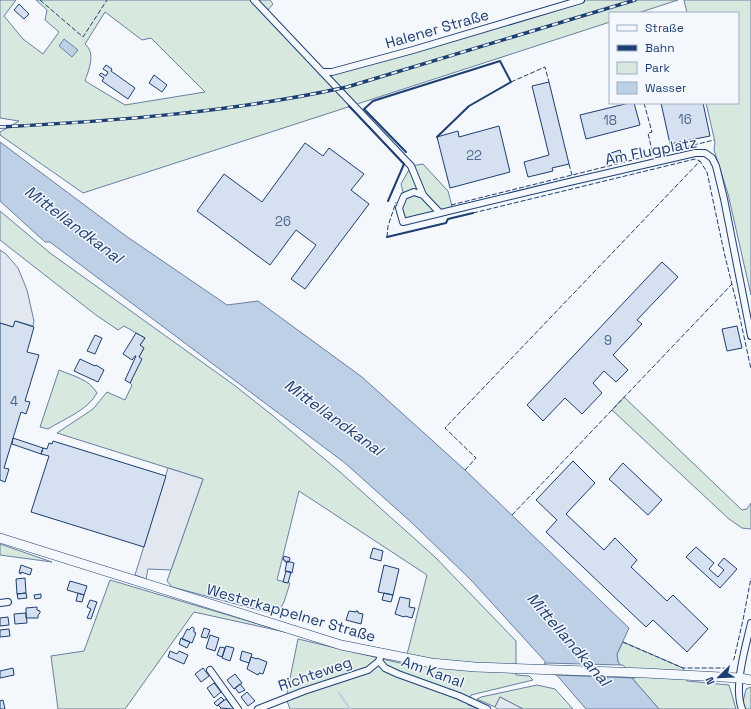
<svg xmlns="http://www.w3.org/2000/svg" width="751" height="709" viewBox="0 0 751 709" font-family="'Space Grotesk',sans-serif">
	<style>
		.green { fill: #d7e8df; stroke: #687fa3; fill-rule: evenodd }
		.parking { fill: #e3e8f0; stroke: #687fa3 }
		.water { fill: #bed0e5; stroke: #687fa3 }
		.pier { fill: #f4f7fb; stroke: #687fa3 }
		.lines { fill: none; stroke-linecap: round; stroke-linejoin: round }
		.stream { stroke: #bed0e5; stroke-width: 2 }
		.building { fill: #d5e0f0; stroke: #1d3f73 }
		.street-casing { stroke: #1d3f73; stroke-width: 8 }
		.secondary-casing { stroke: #1d3f73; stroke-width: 10 }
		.street { stroke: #f4f7fb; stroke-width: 6 }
		.secondary { stroke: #f4f7fb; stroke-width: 9 }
		.rail-casing { stroke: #1d3f73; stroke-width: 3.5 }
		.rail { stroke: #f4f7fb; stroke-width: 2; stroke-dasharray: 6; stroke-linecap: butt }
		.fence { stroke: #1d3f73; stroke-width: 1; stroke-dasharray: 5 2; stroke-linecap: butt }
		.wall { stroke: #1d3f73; stroke-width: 2 }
		.labels { text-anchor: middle; stroke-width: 3; stroke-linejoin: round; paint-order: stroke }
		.number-label { font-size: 13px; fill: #4b6792 }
		.street-label { font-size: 15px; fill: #1d3f73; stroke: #f4f7fb }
		.water-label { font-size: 16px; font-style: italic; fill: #1d3f73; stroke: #f4f7fb }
	</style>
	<rect width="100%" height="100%" fill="#f4f7fb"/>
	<path class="green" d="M 0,0 L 16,0 L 4,16 L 23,39 L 43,54 L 59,32 L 45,20 L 47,10 L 36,0 L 270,0 L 273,4 L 266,12 L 322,72 L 331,72 L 581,0 L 678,0 L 638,13 L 610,13 L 610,22 L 83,193 L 0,135 L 0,132 L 19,121 L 0,118 ZM 105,12 L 142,40 L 151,38 L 205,92 L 125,105 L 85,81 C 89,69 96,53 85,44 Z
		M 684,0 L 751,0 L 751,295 L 728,194 L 714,150 L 715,142 L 706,103 L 738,103 L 738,13 L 687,13 Z
		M 423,164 L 448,191 L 453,210 L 403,222 L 399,208 L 404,196 L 401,184 L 411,166 Z
		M 0,211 L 50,253 L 234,385 L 272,415 L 340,472 L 435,557 L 516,641 L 516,675 L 529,676 L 533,680 L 471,695 L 468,705 L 479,709 L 290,709 L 286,698 L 298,639 L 404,664 L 409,647 L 427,575 L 299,491 L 277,580 L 290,583 L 284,602 L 277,615 L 172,587 L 167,581 L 203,479 L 57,433 L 93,409 L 107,392 L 125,400 L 132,385 L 130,383 L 141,359 L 139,357 L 144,348 L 140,345 L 145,338 L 124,326 L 118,330 L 96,315 L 0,240 Z
		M 59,370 C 73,376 89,379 97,393 C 88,410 64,419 48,429 L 40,427 Z
		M 624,397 L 742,510 L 747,509 L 751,503 L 751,529 L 742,528 L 729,519 L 612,410 Z
		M 0,544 L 52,562 L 0,555 Z
		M 110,580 L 285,632 L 194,612 L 125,709 L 58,709 L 51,656 L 84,651 Z
		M 623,642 L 683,668 L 687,681 L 729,685 L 736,709 L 659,709 L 618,662 L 617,654 Z
		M 537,685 L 555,689 L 573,709 L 523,709 L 500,697 L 495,707 L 477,699 L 481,697 Z
		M 751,687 L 751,709 L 745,709 L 743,702 L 746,689 Z"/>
	<path class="parking" d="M 0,250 L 6,254 L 18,268 L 27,290 L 34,321 L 33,326 L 16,321 L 13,327 L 0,323 Z
		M 168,468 L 203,479 L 171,570 L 148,569 L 146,579 L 135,575 Z
		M 500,697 L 523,709 L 498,709 L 495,707 Z"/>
	<path class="water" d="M 64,39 L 78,50 L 72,57 L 59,46 Z
		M 0,142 L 126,236 L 227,305 L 258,301 L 362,377 L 465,470 L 629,628 L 617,654 L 618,662 L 659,709 L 586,709 L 542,658 L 471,580 L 411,522 L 345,463 L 50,242 L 45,242 L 0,201 Z"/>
	<path class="pier" d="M 544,663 L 623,665 L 635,678 L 555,675 Z"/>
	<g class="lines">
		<path class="stream" d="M 339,693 L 350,709"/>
	</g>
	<path class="building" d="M 19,4 L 29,14 L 24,19 L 14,10 Z
		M 106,65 L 112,69 L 111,71 L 135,88 L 128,99 L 102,81 L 104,78 L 99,75 L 101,73 L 106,76 L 108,72 L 103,69 Z
		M 154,75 L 167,85 L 162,92 L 149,83 Z
		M 549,82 L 569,164 L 552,168 L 553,171 L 528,177 L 524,162 L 549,155 L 532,86 Z
		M 629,103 L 634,103 L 640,125 L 586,139 L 580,115 Z
		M 661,103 L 703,103 L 710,136 L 670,144 Z
		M 499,126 L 510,172 L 450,188 L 437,137 L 458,131 L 459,137 Z
		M 305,143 L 323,156 L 329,148 L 364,174 L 351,190 L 369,204 L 305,289 L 291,279 L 316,245 L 296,230 L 270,265 L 197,211 L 224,174 L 262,202 Z
		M 620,150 L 623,159 L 613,162 L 611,153 Z
		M 662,262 L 678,277 L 637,320 L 642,324 L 613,355 L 628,370 L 616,382 L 604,371 L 593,383 L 602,393 L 582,414 L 565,398 L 543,421 L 527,405 Z
		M 15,321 L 34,327 L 27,352 L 39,355 L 25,401 L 30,402 L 26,414 L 21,412 L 4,468 L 9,469 L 5,482 L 0,480 L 0,323 L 13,327 Z
		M 737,326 L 742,348 L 727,351 L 722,329 Z
		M 136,333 L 145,338 L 140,345 L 144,348 L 139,357 L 142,359 L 130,383 L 125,380 L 136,356 L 135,356 L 132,360 L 123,354 Z
		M 95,335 L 102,338 L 95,354 L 87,351 Z
		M 80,359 L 95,366 L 96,365 L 104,370 L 98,382 L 74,371 Z
		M 13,438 L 43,448 L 41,454 L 12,444 Z
		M 53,441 L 166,476 L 144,547 L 31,512 L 49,456 L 41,454 L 43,448 L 47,449 L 49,443 L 52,444 Z
		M 573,461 L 595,483 L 566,514 L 604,550 L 615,538 L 637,560 L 631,567 L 667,601 L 673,595 L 708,629 L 687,652 L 653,620 L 646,627 L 546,532 L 557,520 L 536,500 Z
		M 623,463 L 662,500 L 648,515 L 609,479 Z
		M 696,547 L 714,563 L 709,569 L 718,577 L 724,570 L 718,565 L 724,558 L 737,569 L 720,588 L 686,557 Z
		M 373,548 L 383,551 L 381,561 L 370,558 Z
		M 284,556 L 290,558 L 289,562 L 285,562 L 285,560 L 283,560 Z
		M 287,561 L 294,563 L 292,573 L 285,571 Z
		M 21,565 L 32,569 L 30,575 L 21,572 L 21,574 L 19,573 Z
		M 384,565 L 399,569 L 393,595 L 378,592 Z
		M 286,571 L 291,572 L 288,583 L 283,582 Z
		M 25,578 L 26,593 L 17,594 L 16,579 Z
		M 70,581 L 87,586 L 84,595 L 67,590 Z
		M 26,593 L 27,598 L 18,599 L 17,594 Z
		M 78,593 L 84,595 L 82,602 L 76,601 Z
		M 384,593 L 393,595 L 391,602 L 382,600 Z
		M 41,594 L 41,598 L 35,599 L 34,595 Z
		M 400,597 L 410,599 L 409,607 L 415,608 L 412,618 L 405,616 L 404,617 L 395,614 Z
		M 90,600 L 97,602 L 91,619 L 87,618 L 91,609 L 87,607 Z
		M 37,607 L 37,610 L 40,611 L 40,613 L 38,615 L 38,618 L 26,618 L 26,608 Z
		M 349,611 L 356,612 L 356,611 L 358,611 L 358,613 L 363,614 L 361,624 L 346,620 Z
		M 26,613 L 27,623 L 15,624 L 14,614 Z
		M 8,617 L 9,625 L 0,626 L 0,618 Z
		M 192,627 L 194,628 L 194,632 L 196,633 L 192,643 L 182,639 L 187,629 L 189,630 Z
		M 204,628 L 210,630 L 207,638 L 201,637 Z
		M 9,629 L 10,636 L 0,637 L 0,630 Z
		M 210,635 L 219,638 L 215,651 L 206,648 Z
		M 181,638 L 190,642 L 187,648 L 179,644 Z
		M 226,646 L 234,648 L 230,661 L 222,658 Z
		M 220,647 L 225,648 L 222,657 L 217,655 Z
		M 170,651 L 177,654 L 179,651 L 188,655 L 184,664 L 168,657 Z
		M 242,651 L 252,654 L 249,663 L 240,660 Z
		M 251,657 L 257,659 L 257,658 L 267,662 L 263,674 L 259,673 L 258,675 L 247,669 Z
		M 13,668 L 14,675 L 0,678 L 0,671 Z
		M 203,668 L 209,676 L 201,682 L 195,674 Z
		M 235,674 L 242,683 L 234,689 L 227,680 Z
		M 214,683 L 221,692 L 214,698 L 207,688 Z
		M 240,684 L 245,690 L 239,693 L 235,688 Z
		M 247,692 L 255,701 L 248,706 L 241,697 Z
		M 221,697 L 224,700 L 217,706 L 214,703 Z
		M 226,699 L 234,709 L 233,709 L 220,708 L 221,708 L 218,705 Z
		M 3,700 L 5,709 L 0,709 L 0,701 Z"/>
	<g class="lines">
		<defs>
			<path id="street" d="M 254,0 L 411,166 L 423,195 L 414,192 L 404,196 L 399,208 L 403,222 L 565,183 L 695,153 L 705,153 L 712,158 L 716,166 L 724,199 L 751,336
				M 322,72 L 332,72 L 413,50 L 581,0
				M 423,195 L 440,213
				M 0,603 L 8,602
				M 380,658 L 379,661 L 385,668 L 398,674 L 459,696 L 487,709
				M 210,670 L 238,709
				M 258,709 L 304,691 L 368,670 L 379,661
				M 742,709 C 733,687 746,646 751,623"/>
			<path id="secondary" d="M 0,538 L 341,645 L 431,663 L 475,667 L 645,673 L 740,678 L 751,680"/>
		</defs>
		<use href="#street" class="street-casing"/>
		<use href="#secondary" class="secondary-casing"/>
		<use href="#street" class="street"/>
		<use href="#secondary" class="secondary"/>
		<defs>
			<path id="rail" d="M 0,127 C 116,121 233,112 347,87 L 635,0"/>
		</defs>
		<use href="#rail" class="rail-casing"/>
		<use href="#rail" class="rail"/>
		<path class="fence" d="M 40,0 L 83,37 L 107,0
			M 511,82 L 545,67 L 549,82
			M 644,103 L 652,132 L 648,133 L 653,155 L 714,140
			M 569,164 L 572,175
			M 451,205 L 653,155
			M 473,213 L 695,159 L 700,161
			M 387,237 L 388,226 L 396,202
			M 465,470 L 476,458 L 445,428 L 700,161 L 707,172 L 724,252 L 738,309 L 751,369
			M 512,515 L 732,284
			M 623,642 L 683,668 L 727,668 L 734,659 L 743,620 L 751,578"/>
		<path class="wall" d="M 349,106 L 404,164 L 388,201
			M 406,152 L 364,109 L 373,101 L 500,61 L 511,82 L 469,106 L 437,137
			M 387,237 L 446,223 L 448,219 L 473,213"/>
	</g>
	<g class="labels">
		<g class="number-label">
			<text x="685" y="124">16</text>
			<text x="610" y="125">18</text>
			<text x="474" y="160">22</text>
			<text x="283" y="226">26</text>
			<text x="608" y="345">9</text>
			<text x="14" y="406">4</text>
		</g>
		<g class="street-label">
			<text transform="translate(437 29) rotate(-16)" y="5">Halener Straße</text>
			<text transform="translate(651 151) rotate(-11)" y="5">Am Flugplatz</text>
			<text transform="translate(291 613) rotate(16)" y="5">Westerkappelner Straße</text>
			<text transform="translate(433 672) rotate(20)" y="5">Am Kanal</text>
			<text transform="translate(315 674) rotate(-19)" y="5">Richteweg</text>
		</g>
		<g class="water-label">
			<text transform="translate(74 224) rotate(37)" y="6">Mittellandkanal</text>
			<text transform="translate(334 417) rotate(36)" y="6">Mittellandkanal</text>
			<text transform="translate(569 639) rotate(49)" y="6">Mittellandkanal</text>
		</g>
	</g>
	<rect x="609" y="12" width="130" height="92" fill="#f4f7fb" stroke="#9eadc5"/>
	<rect x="617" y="25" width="20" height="6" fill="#f4f7fb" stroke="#9eadc5"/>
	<text x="645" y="32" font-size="12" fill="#1d3f73">Straße</text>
	<rect x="617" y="45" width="20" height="6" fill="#1d3f73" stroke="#9eadc5"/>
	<text x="645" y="52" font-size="12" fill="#1d3f73">Bahn</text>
	<rect x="617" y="62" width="20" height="12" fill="#d7e8df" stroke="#9eadc5"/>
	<text x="645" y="72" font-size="12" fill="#1d3f73">Park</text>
	<rect x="617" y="82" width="20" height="12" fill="#bed0e5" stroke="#9eadc5"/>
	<text x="645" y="92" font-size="12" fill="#1d3f73">Wasser</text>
	<g transform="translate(719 677) rotate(247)" stroke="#f4f7fb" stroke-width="3" paint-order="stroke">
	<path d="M0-3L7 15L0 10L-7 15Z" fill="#1d3f73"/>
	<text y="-6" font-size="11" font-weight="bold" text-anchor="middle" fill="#1d3f73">N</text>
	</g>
</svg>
